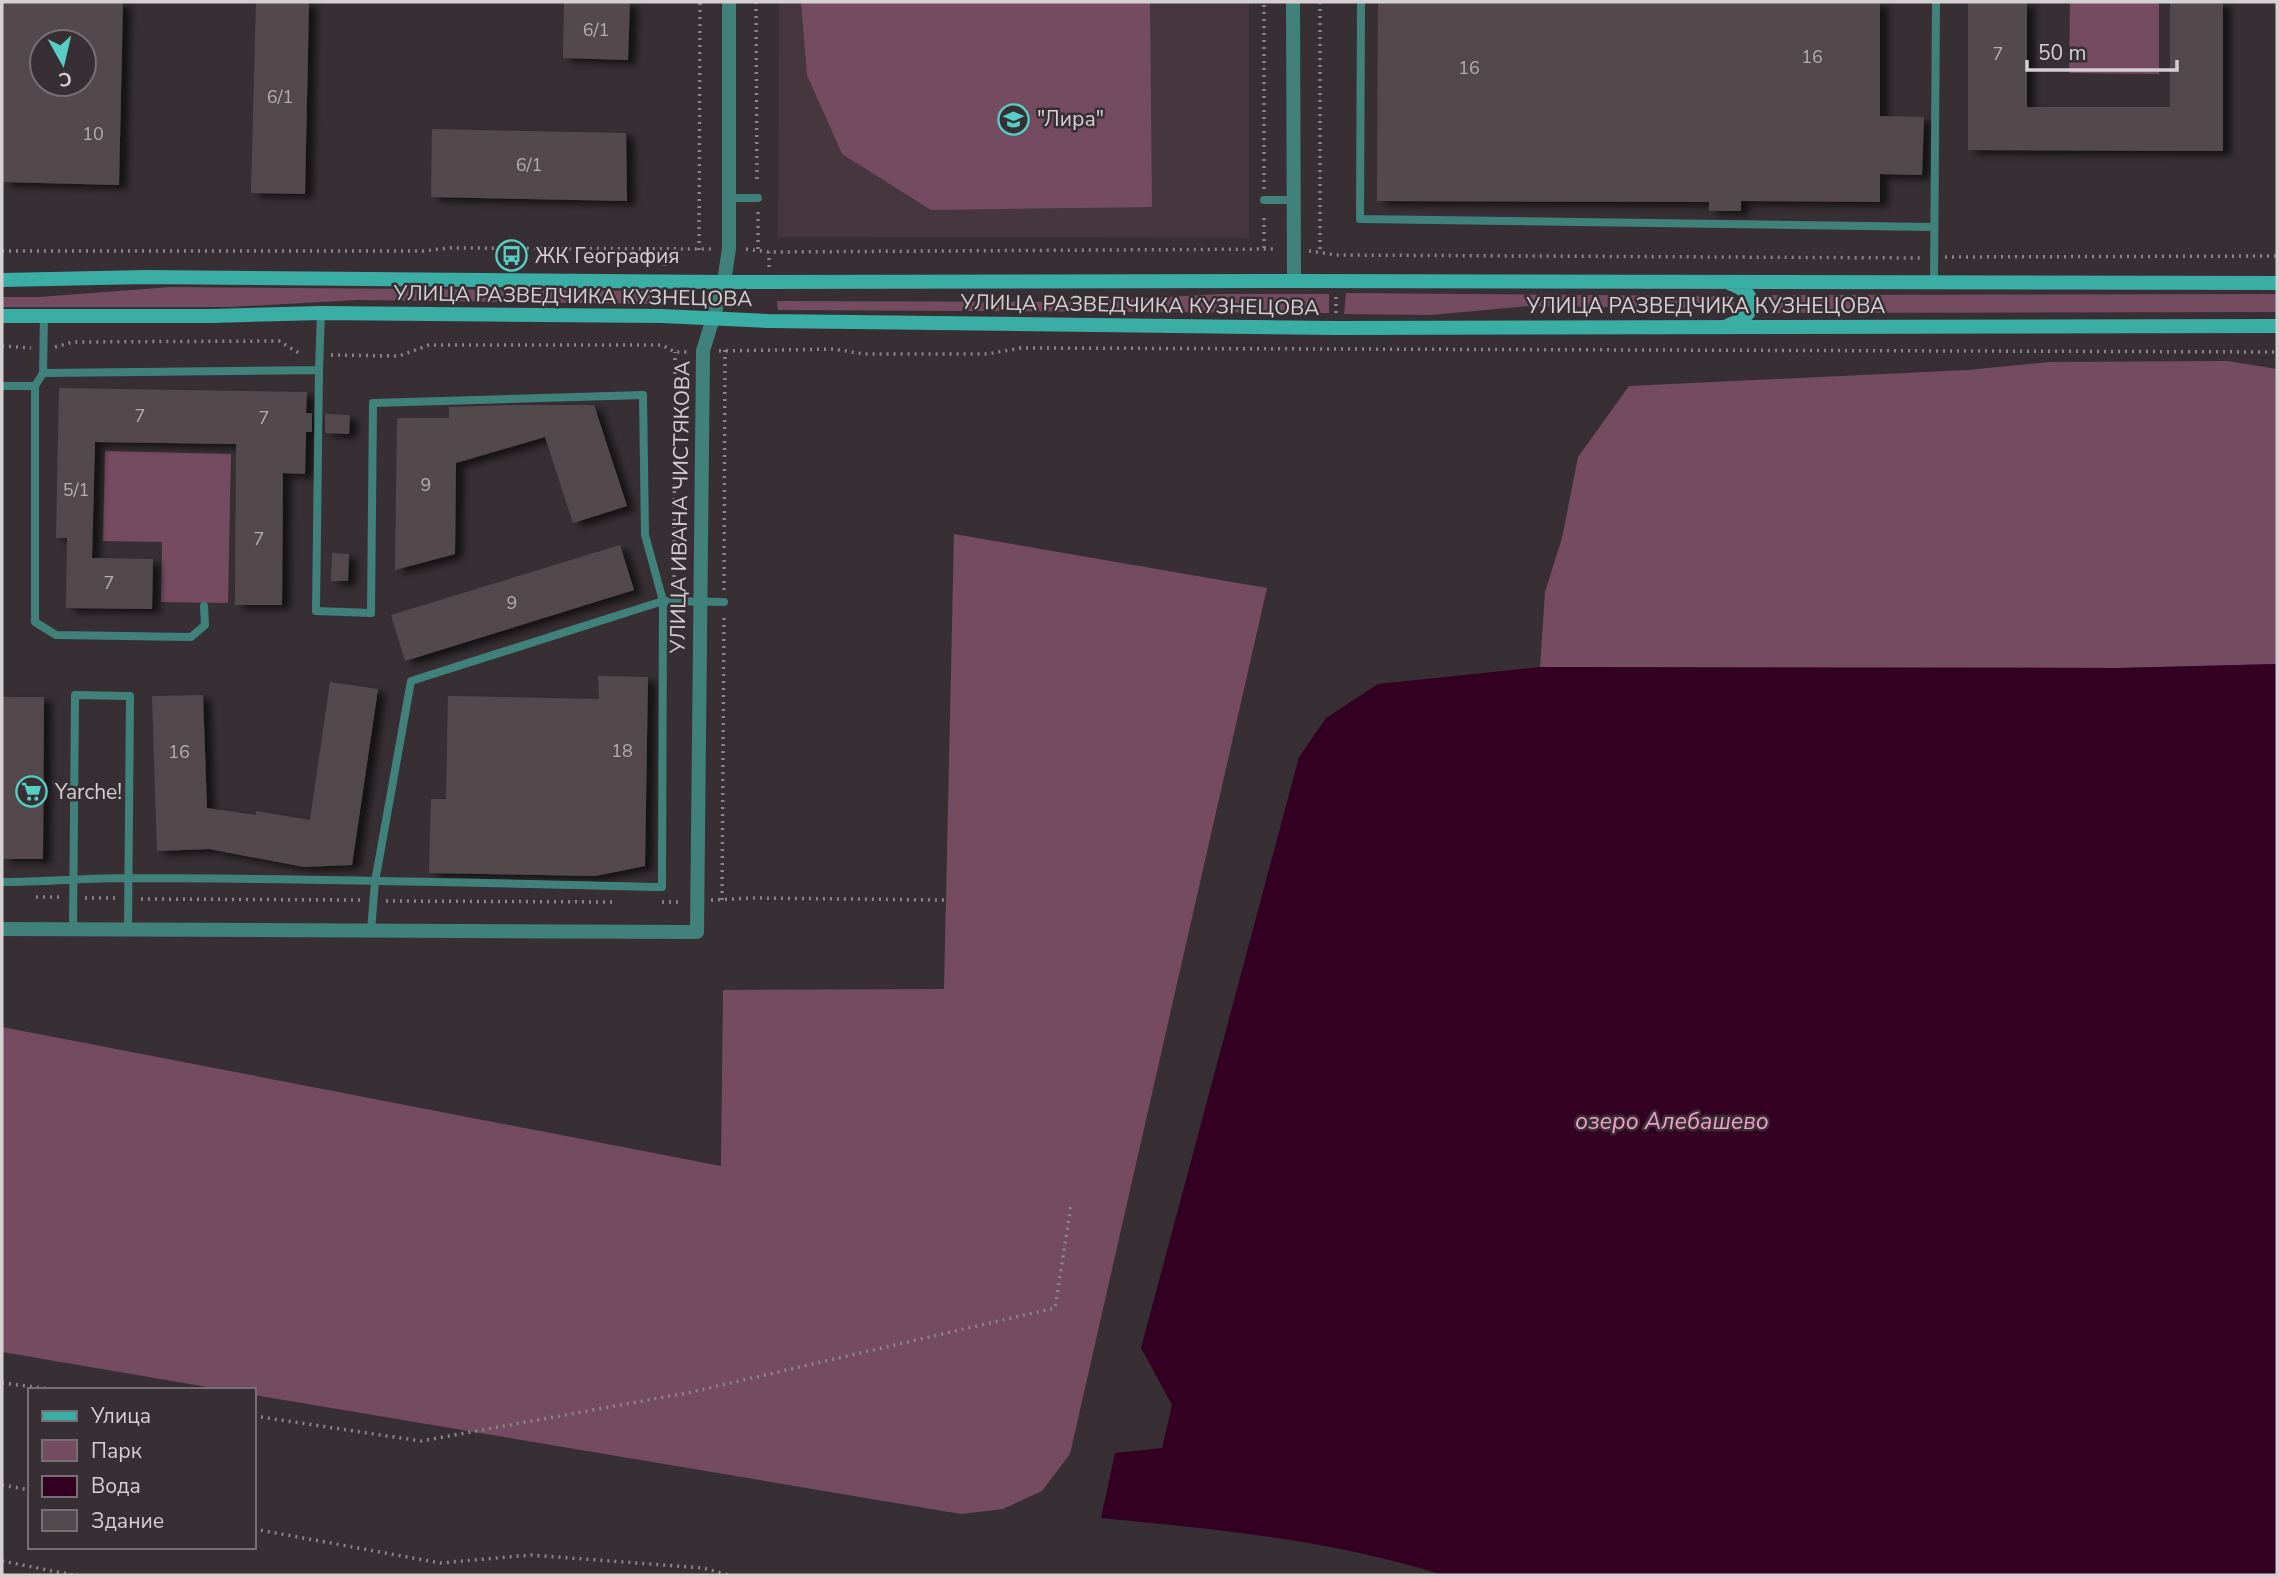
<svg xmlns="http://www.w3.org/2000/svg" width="2279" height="1577" viewBox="0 0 2279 1577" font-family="'Nunito Sans',sans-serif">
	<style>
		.built { fill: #46373e }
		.green { fill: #754b62 }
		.water { fill: #340022 }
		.building { fill: #534a4e; fill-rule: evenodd; filter: url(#shadow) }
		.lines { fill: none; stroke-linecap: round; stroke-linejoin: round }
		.path { stroke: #8b8588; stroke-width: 3.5; stroke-dasharray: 2 5; stroke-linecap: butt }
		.service { stroke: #40827b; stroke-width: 8 }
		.minor { stroke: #40827b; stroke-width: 14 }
		.secondary { stroke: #3aaea4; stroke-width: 14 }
		.labels { text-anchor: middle; stroke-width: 5; stroke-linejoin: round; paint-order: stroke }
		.number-label { font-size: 18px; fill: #b4aeb1 }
		.poi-label { font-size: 21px; fill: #d5d0d2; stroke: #372f33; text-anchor: start }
		.street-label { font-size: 21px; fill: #d5d0d2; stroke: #372f33 }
		.water-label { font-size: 23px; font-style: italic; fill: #f89ecf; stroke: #372f33 }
	</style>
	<defs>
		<filter id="shadow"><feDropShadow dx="8" dy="4.5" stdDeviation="3.5" flood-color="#0009"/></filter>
	</defs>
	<rect width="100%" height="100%" fill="#372f33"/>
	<path class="built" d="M 779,2 L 1249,2 L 1249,238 L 778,237 Z"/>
	<path class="green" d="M 801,2 L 1150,2 L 1152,207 L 931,210 L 842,154 L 807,75 Z
		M 2070,2 L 2159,2 L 2159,74 L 2069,73 Z
		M 171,287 L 655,291 L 655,304 L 357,300 L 231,307 L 2,307 L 2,297 L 39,297 Z
		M 1346,293 L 1734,296 L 1734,309 L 1529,306 L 1431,315 L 1344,314 Z
		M 1221,294 L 1329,294 L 1329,313 L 778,310 L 777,301 L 1076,302 Z
		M 2277,294 L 2277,312 L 1771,313 L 1771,295 Z
		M 2228,361 L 2277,369 L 2277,664 L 2118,668 L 1540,667 L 1545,592 L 1562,538 L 1578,457 L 1629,386 L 1968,370 L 2050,362 Z
		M 105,451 L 231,454 L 228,603 L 161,602 L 162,542 L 103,541 Z
		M 954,534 L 1267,588 L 1070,1454 L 1042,1491 L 1003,1509 L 961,1514 L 254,1395 L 254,1390 L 225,1390 L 2,1352 L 2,1027 L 721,1166 L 723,990 L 944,989 Z"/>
	<path class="water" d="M 2277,664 L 2277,1575 L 1443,1575 C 1332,1540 1216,1529 1101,1518 L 1115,1453 L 1162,1448 L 1172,1405 L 1141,1348 L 1299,757 L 1326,718 L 1378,684 L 1540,667 L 2118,668 Z"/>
	<path class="building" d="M 2,2 L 123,2 L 119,185 L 2,182 ZM 42,42 L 84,42 L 84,84 L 42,84 Z
		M 256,2 L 309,2 L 305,194 L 251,193 Z
		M 564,2 L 630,2 L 628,60 L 563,58 Z
		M 1378,2 L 1880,2 L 1880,116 L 1924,117 L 1922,175 L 1880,174 L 1880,202 L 1741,201 L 1741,211 L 1709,211 L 1709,202 L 1377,201 Z
		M 1968,2 L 2027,2 L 2027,107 L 2170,107 L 2170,2 L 2223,2 L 2223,151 L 1968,150 Z
		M 432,129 L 626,133 L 627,201 L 431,197 Z
		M 59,388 L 307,392 L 306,413 L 312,413 L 312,432 L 306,432 L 305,474 L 283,473 L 282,605 L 235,605 L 236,444 L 95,442 L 92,558 L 153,559 L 152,609 L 66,608 L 67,538 L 56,538 Z
		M 514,405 L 594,405 L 627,506 L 573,523 L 545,437 L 456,463 L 455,554 L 395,570 L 397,418 L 449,418 L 449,407 Z
		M 325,414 L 350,415 L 349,434 L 325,433 Z
		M 620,545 L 634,590 L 405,661 L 391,615 Z
		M 332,553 L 349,554 L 348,581 L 331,581 Z
		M 598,676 L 648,677 L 645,866 L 595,876 L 429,873 L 431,799 L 446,799 L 448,696 L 599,699 Z
		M 330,682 L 378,689 L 352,865 L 304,867 L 209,849 L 157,851 L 152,696 L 203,695 L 207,808 L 256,815 L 256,811 L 310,820 Z
		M 2,697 L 44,697 L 43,859 L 2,859 Z"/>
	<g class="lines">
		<path class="path" d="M 756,2 L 757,184
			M 1320,2 L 1320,253
			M 1264,189 L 1264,2
			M 758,212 L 758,249
			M 1264,248 L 1264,214
			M 746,249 L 769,252 L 1277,249
			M 699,250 L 700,2
			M 2,251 L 423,251 L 450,248 L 713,249
			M 1309,251 L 1336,255 L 1920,258
			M 1945,257 L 2277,256
			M 665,266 L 666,250
			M 769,267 L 769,252
			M 1336,313 L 1336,296
			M 2,346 L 31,348
			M 55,347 L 73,342 L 279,341 L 302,355
			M 719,351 L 834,349 L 864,354 L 987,354 L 1021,348 L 2277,352
			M 331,355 L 399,356 L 429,345 L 662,345 L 675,352 L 687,352
			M 674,584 L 675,352
			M 724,590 L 725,350
			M 36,897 L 60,897
			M 85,898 L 116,898
			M 141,899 L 361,900
			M 711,900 L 752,898 L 944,900
			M 722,900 L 724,615
			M 386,901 L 613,902
			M 662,902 L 683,902
			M 2,1383 L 59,1390
			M 254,1416 L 421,1441 L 687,1393 L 1055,1308 L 1071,1205
			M 2,1485 L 30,1490
			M 254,1529 L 440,1563 L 531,1555 L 703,1568 L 729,1575
			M 2,1561 L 73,1575"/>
		<path class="service" d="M 1361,2 L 1360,219 L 1934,227
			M 729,198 L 758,198
			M 1264,200 L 1293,200
			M 1934,282 L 1936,2
			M 319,370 L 321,313
			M 43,373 L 44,316
			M 2,386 L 35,386 L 35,622 L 56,635 L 191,637 L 205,625 L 204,606
			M 35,386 L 43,373 L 319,370 L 316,611 L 371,613 L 373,403 L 643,395 L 645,535 L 663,601 L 724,602
			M 2,882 C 45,882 86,878 129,878 C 307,878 484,883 662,887 L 663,601 L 411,681 L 375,882 L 371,930
			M 73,929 L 75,695 L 130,696 L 128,930"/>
		<path class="minor" d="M 1293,2 L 1294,281
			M 2,929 L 697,932 L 703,351 L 724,282 L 729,249 L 729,2"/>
		<path class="secondary" d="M 2,280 L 146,277 L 724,282 L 1294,281 L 2277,283
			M 1729,283 C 1759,293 1759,315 1729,325
			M 2,316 L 212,316 L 321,313 L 662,316 L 768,321 L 1336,328 L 2277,326"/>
	</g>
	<defs>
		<symbol id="school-ring" viewBox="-11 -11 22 22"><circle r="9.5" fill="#372f33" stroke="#56cec3" stroke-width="1.5"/><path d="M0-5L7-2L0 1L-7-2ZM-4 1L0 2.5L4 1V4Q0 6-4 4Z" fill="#56cec3"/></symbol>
		<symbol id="bus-ring" viewBox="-11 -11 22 22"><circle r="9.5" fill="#372f33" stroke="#56cec3" stroke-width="1.5"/><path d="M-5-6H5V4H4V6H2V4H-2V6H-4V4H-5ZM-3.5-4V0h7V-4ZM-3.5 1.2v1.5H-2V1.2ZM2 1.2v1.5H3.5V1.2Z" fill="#56cec3"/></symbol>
		<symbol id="supermarket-ring" viewBox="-11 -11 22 22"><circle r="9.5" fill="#372f33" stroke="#56cec3" stroke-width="1.5"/><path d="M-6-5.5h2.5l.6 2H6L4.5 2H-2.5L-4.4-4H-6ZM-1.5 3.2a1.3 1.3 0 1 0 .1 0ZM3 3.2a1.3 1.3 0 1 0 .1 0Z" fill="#56cec3"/></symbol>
	</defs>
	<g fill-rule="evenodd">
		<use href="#school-ring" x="996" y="102" width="35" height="35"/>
		<use href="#bus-ring" x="494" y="238" width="35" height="35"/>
		<use href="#supermarket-ring" x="14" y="774" width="35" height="35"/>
	</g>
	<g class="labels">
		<g class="number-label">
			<text x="596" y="36">6/1</text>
			<text x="1998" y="60">7</text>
			<text x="1812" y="63">16</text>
			<text x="1469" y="74">16</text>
			<text x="280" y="103">6/1</text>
			<text x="93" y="140">10</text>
			<text x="529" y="171">6/1</text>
			<text x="140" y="422">7</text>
			<text x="264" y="424">7</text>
			<text x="426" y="491">9</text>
			<text x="76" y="496">5/1</text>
			<text x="259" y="545">7</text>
			<text x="109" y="589">7</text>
			<text x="512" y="609">9</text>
			<text x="622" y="757">18</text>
			<text x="179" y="758">16</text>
		</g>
		<g class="poi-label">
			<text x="1037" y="126">"Лира"</text>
			<text x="535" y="263">ЖК География</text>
			<text x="55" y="799">Yarche!</text>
		</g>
		<g class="street-label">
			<text transform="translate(573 296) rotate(1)" y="7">УЛИЦА РАЗВЕДЧИКА КУЗНЕЦОВА</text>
			<text transform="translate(1140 305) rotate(1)" y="7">УЛИЦА РАЗВЕДЧИКА КУЗНЕЦОВА</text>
			<text x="1706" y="313">УЛИЦА РАЗВЕДЧИКА КУЗНЕЦОВА</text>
			<text transform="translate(680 507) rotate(-89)" y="7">УЛИЦА ИВАНА ЧИСТЯКОВА</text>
		</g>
		<g class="water-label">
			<text x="1672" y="1129">озеро Алебашево</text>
		</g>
	</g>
	<rect width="2279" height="1577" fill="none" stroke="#d5d0d2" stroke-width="7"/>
	<rect x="28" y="1388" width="228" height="161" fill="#372f33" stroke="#766f73" stroke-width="2"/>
	<rect x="42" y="1411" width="35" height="10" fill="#3aaea4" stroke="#766f73" stroke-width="2"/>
	<text x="91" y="1423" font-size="21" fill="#d5d0d2">Улица</text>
	<rect x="42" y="1440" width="35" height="21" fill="#754b62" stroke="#766f73" stroke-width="2"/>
	<text x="91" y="1458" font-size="21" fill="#d5d0d2">Парк</text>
	<rect x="42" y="1476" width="35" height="21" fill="#340022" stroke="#766f73" stroke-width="2"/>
	<text x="91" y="1493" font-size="21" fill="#d5d0d2">Вода</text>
	<rect x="42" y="1510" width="35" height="21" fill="#534a4e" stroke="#766f73" stroke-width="2"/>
	<text x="91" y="1528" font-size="21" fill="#d5d0d2">Здание</text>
	<g transform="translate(63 63) rotate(172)"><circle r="33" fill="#372f33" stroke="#766f73" stroke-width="2"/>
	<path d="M0-5L12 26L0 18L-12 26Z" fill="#56cec3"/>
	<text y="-10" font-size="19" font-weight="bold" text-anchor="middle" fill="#d5d0d2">С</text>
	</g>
	<path d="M2027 60v10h150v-10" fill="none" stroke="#d5d0d2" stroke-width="3.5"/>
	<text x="2038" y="60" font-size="21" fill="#d5d0d2" stroke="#372f33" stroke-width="5" paint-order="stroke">50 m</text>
</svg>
